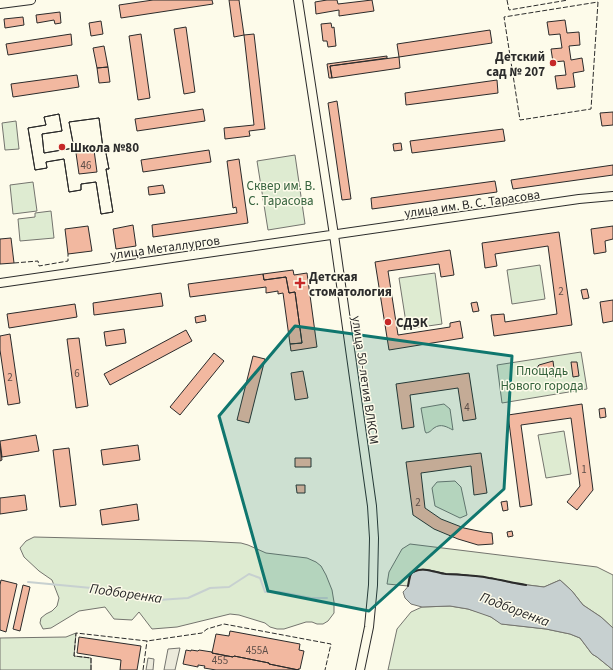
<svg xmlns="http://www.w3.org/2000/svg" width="613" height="670" viewBox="0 0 613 670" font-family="'Source Sans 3',sans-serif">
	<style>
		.green { fill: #deebd1; stroke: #74746e }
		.parking { fill: #eceadb; stroke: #74746e }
		.water { fill: #c7d0d0; stroke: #74746e }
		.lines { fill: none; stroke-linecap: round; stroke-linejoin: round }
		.stream { stroke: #c7d0d0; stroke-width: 2 }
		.building { fill: #f2b8a0; stroke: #2b2b2b; fill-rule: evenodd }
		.secondary-casing { stroke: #2b2b2b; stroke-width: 10 }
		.secondary { stroke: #fdfbea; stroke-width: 8 }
		.fence { stroke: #2b2b2b; stroke-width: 1; stroke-dasharray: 5 2; stroke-linecap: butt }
		.wall { stroke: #2b2b2b; stroke-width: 2 }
		.marked { fill: #0f766e; fill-opacity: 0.2; stroke: #0f766e; stroke-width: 3; stroke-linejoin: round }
		.poi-dot { fill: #c62828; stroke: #fdfbea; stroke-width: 1.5 }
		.labels { text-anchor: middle; stroke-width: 3; stroke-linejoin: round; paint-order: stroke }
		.number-label { font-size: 11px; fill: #5d4e48 }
		.poi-label { font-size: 13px; font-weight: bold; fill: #2b2b2b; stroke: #fdfbea; text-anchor: start }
		.park-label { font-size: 13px; fill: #34623c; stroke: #fdfbea }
		.street-label { font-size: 13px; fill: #2b2b2b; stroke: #fdfbea }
		.water-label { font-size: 14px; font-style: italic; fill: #2b2b2b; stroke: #fdfbea }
	</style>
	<rect width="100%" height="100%" fill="#fdfbea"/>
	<path class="green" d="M 16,121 L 19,149 L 5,150 L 2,123 Z
		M 295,155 L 305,224 L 268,230 L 257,161 Z
		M 33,182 L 37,211 L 13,214 L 10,185 Z
		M 51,211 L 54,238 L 20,241 L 18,219 L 35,217 L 35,213 Z
		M 540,265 L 545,299 L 512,304 L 507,270 Z
		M 435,273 L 442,324 L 407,329 L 399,278 Z
		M 581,352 L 587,389 L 502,403 L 497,365 Z
		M 444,404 L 450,409 L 453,430 C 447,427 441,423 434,428 C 431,430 431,432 426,433 L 425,431 L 421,408 Z
		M 564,431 L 571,474 L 546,478 L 538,435 Z
		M 455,481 L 461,487 L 467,515 L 460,518 L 435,506 L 432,488 L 437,482 Z
		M 34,537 L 200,541 L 241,543 L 248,545 L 266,553 L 307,558 L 316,562 L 321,566 L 326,575 L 332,590 L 334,602 L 334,613 L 328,621 L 323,624 L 317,624 L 312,622 L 306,622 L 284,629 L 277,629 L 270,627 L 265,623 L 239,615 L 230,614 L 177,627 L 152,629 L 139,612 L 132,620 L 114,619 L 105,607 L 79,611 L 51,628 L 43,629 L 40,623 L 41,618 L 46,614 L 52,611 L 57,606 L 59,598 L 52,580 L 39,571 L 24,557 L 20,548 L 26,541 Z
		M 410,544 L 597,567 L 613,575 L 613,628 L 601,617 L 583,605 L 572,591 L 560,580 L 544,587 L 512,583 L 491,578 L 457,574 L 447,574 L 429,570 L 422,570 L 414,571 L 410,575 L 408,586 L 387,584 L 389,572 L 402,549 Z
		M 450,606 L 468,609 L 485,614 L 491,617 L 502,624 L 546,629 L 570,634 L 580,638 L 592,654 L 597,657 L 613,670 L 388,670 L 397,629 L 411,612 L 422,607 Z
		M 76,633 L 74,656 L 91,658 L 91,670 L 0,670 L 0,638 L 66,637 Z"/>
	<path class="parking" d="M 180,648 L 175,670 L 164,670 L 168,649 Z
		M 148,658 L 154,659 L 153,670 L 146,670 Z"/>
	<path class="water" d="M 422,570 L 429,570 L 447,574 L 457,574 L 491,578 L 512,583 L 544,587 L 560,580 L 572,591 L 583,605 L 601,617 L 613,628 L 613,670 L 597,657 L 592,654 L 580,638 L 570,634 L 546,629 L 501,624 L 491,617 L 468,609 L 450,606 L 422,607 L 411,604 L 405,598 L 403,592 C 405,590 407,588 408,586 C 413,575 406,573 422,570 Z"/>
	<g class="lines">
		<path class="stream" d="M 28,582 L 102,589 L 158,600 L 188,598 L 210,588 L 229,587 L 249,574 L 260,578 L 265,592 L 280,592 L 311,598 L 327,598"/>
	</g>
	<path class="building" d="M 153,0 L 212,0 L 213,4 L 121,18 L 119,5 Z
		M 229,0 L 239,0 L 244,35 L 234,37 Z
		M 327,0 L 337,0 L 338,4 L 372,0 L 374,11 L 339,16 L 339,10 L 316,14 L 315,2 Z
		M 60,12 L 61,23 L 55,24 L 54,20 L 37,23 L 36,15 Z
		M 23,17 L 24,25 L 5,28 L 4,19 Z
		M 565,20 L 567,33 L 579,32 L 580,45 L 569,46 L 571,60 L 582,58 L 584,71 L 573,73 L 575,87 L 557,89 L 555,76 L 566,75 L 564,61 L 553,62 L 551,49 L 562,48 L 560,34 L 549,35 L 547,22 Z
		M 101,21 L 103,34 L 91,36 L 89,23 Z
		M 331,23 L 332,28 L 334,27 L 336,46 L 328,47 L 327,41 L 323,41 L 321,24 Z
		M 186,27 L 195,92 L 184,94 L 174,29 Z
		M 490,30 L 492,43 L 399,57 L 397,44 Z
		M 71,34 L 72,45 L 8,55 L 6,44 Z
		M 141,34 L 150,98 L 138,100 L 129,36 Z
		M 254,34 L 265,129 L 249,131 L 250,136 L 225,139 L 224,128 L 254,125 L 244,35 Z
		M 104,46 L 108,67 L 97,68 L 93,48 Z
		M 387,56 L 387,58 L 330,66 L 332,78 L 329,78 L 327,64 Z
		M 399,57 L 400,68 L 332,78 L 330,66 Z
		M 108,67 L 110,82 L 99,83 L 97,68 Z
		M 77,75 L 79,87 L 13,97 L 11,84 Z
		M 497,80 L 498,93 L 406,105 L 405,93 Z
		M 337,101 L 351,199 L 342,200 L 328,103 Z
		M 203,109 L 205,121 L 137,131 L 135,119 Z
		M 613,112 L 613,125 L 602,126 L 600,113 Z
		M 59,114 L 62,131 L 42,134 L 44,153 L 74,148 L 69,122 L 99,118 L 103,148 L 105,148 L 109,169 L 106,169 L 113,212 L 101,214 L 96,182 L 81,184 L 81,190 L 69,192 L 64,159 L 46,162 L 47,168 L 35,170 L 28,128 L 46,125 L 44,117 ZM 94,150 L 97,172 L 79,174 L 76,153 Z
		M 59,114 L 62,131 L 42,134 L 44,153 L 74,148 L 69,122 L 99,118 L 103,148 L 105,148 L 109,169 L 106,169 L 113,212 L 101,214 L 96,182 L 81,184 L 81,190 L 69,192 L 64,159 L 46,162 L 47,168 L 35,170 L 28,128 L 46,125 L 44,117 Z
		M 503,129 L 505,141 L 412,153 L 410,141 Z
		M 401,143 L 402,150 L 394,151 L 393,144 Z
		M 209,150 L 211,162 L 143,172 L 141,160 Z
		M 239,159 L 248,223 L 153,237 L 152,225 L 237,213 L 236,207 L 233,208 L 227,161 Z
		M 613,165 L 613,175 L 513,189 L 511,180 Z
		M 495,181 L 497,192 L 372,209 L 371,198 Z
		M 163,185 L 165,193 L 149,195 L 148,187 Z
		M 133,225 L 136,246 L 116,249 L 113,229 Z
		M 88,226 L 92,251 L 68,254 L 65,229 Z
		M 613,226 L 613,239 L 605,241 L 606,252 L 594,254 L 591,229 Z
		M 559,232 L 572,325 L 494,336 L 491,315 L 504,314 L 505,322 L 557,314 L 548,246 L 495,254 L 497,266 L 485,268 L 482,243 Z
		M 11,238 L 14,263 L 0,264 L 0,239 Z
		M 450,250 L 454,275 L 441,277 L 439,264 L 388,271 L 398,335 L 450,327 L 450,323 L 460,321 L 463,338 L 389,350 L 375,262 Z
		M 293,270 L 294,275 L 307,273 L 317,347 L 291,351 L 290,344 L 302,343 L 295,292 L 289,293 L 286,277 L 264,280 L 263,274 Z
		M 263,274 L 264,280 L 286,277 L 289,293 L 295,292 L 302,343 L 290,344 L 283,293 L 278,294 L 278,291 L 266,293 L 266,287 L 190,297 L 188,284 Z
		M 587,289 L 589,298 L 583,299 L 581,290 Z
		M 161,293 L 163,306 L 94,315 L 93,303 Z
		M 613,300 L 613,321 L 603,323 L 600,302 Z
		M 477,302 L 479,311 L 473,312 L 471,303 Z
		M 75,304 L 77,317 L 9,328 L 7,314 Z
		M 205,315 L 206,321 L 196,323 L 195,317 Z
		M 124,329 L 126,343 L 106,346 L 104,332 Z
		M 186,330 L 192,341 L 110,385 L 104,374 Z
		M 10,334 L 20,403 L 8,405 L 0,350 L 0,336 Z
		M 79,338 L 88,406 L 76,408 L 67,339 Z
		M 214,353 L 224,361 L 180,415 L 170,407 Z
		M 253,356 L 265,359 L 249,423 L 237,420 Z
		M 553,361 L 555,377 L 538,370 L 538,366 L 539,365 Z
		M 571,362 L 577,362 L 579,376 L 573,377 Z
		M 303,371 L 308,398 L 295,400 L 291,373 Z
		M 469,373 L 476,419 L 463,421 L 458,388 L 410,395 L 414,427 L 402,429 L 396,384 Z
		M 582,404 L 593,490 L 577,510 L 567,502 L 580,486 L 571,418 L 521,425 L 532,505 L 520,507 L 508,415 Z
		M 605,408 L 606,417 L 600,418 L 599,409 Z
		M 36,435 L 39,451 L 2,457 L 0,441 Z
		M 138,445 L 140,460 L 103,465 L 101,450 Z
		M 0,446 L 2,460 L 0,461 Z
		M 69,448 L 76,505 L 60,507 L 53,450 Z
		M 481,453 L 487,493 L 474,495 L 471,466 L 421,473 L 425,508 L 441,519 L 464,528 L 483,532 L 492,533 L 493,544 L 478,545 L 458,539 L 434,529 L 413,515 L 406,462 Z
		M 295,458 L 311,458 L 311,467 L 295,467 Z
		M 296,485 L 305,485 L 305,493 L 297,493 Z
		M 25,495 L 27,510 L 0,514 L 0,498 Z
		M 507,501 L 508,510 L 503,511 L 501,502 Z
		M 137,504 L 139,520 L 102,525 L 100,510 Z
		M 512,531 L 513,536 L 508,537 L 507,532 Z
		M 1,580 L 17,584 L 6,632 L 0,630 L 0,585 Z
		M 23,585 L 30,587 L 20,631 L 13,629 Z
		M 230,631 L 300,644 L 299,650 L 304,651 L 300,669 L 298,669 L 298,670 L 269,664 L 269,663 L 234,656 L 233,657 L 212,653 L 216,634 L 229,636 Z
		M 79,637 L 141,646 L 137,670 L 120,670 L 121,660 L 77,653 Z
		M 186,650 L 191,651 L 191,650 L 198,651 L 199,650 L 212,652 L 212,653 L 233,657 L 234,656 L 269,663 L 269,664 L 299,670 L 216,670 L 204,668 L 205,666 L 198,665 L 198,667 L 183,664 Z"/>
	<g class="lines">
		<defs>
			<path id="secondary" d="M 298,0 L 334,235 L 372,506 L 374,538 L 373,585 L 369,627 L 360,670
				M 0,4 L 31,0
				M 0,283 L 579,199 L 613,196"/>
		</defs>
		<use href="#secondary" class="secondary-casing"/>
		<use href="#secondary" class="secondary"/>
		<path class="fence" d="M 507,0 L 509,10 L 568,0
			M 598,2 L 591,109 L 520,120 L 504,17 Z
			M 14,263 L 38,261 L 39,266 L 68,261 L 68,254
			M 91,670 L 91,658 L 74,656 L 76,633 L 147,641 L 202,633 L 207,629 L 224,624 L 331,644 L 325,670
			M 143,670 L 147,641"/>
		<path class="wall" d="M 408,586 C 409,581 409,574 413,572 C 424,566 436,573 446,574 C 461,575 475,575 489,578 C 502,580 513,583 526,585"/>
	</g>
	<path class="marked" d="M 295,326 L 512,356 L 504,489 L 369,611 L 268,591 L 219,416 Z"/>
	<g class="poi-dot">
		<circle cx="553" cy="63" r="4"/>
		<circle cx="62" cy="147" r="4"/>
		<path d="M298 277h4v4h4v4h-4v4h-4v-4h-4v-4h4z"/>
		<circle cx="388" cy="322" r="4"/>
	</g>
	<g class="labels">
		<g class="number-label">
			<text x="86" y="169">46</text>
			<text x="561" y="295">2</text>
			<text x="77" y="377">6</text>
			<text x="10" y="381">2</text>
			<text x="467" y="411">4</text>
			<text x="584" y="473">1</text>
			<text x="418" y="506">2</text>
			<text x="257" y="654">455А</text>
			<text x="220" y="664">455</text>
		</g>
		<g class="poi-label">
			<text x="545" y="61" text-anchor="end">Детский<tspan x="545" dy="15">сад № 207</tspan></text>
			<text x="70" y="152">Школа №80</text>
			<text x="309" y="281">Детская<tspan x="309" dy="15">стоматология</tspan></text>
			<text x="396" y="327">СДЭК</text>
		</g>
		<g class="park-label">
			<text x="281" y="190">Сквер им. В.<tspan x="281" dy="15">С. Тарасова</tspan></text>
			<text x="542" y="375">Площадь<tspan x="542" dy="15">Нового города</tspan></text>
		</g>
		<g class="street-label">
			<text transform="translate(472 203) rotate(-8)" y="5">улица им. В. С. Тарасова</text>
			<text transform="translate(165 247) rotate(-8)" y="5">улица Металлургов</text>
			<text transform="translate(366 380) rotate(82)" y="5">улица 50-летия ВЛКСМ</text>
		</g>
		<g class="water-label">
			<text transform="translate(126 593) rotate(8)" y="5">Подборенка</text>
			<text transform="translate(515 609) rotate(21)" y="5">Подборенка</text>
		</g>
	</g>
</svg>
